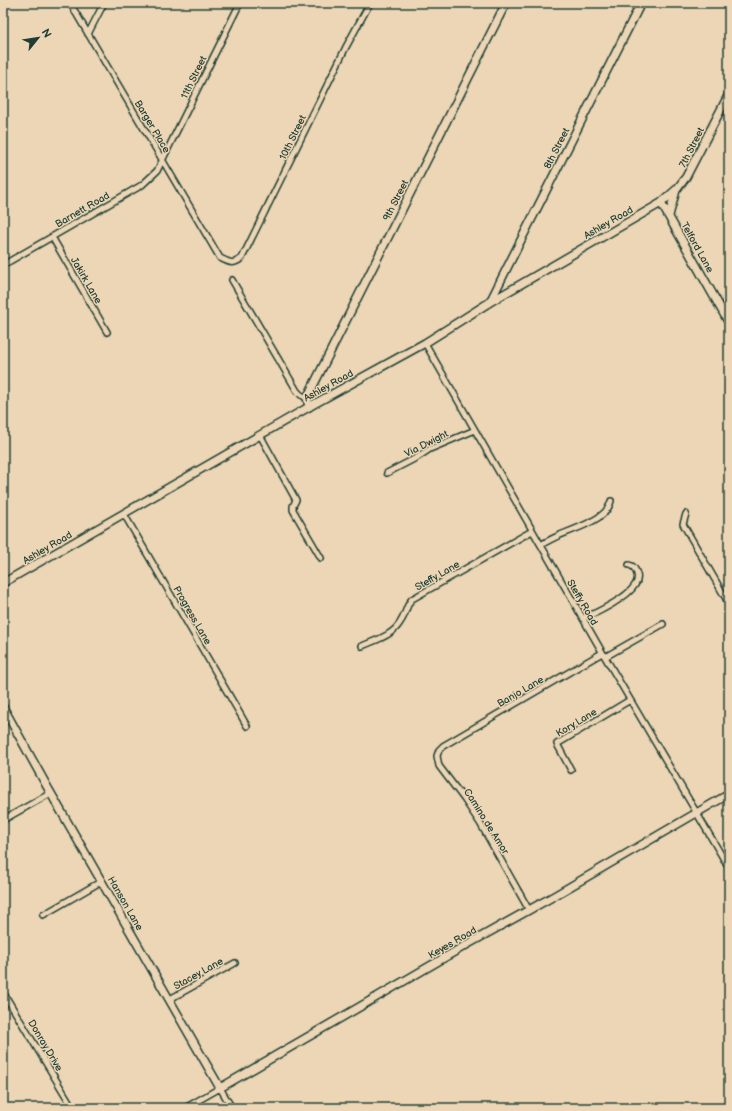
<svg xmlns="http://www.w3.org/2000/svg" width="732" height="1111" viewBox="0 0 732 1111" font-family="'Balsamiq Sans',sans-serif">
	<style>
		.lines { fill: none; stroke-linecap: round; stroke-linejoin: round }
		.street-casing { stroke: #1f3d34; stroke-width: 8 }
		.secondary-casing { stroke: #1f3d34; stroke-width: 10 }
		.street { stroke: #ecd6b5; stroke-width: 5 }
		.secondary { stroke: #ecd6b5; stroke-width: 7 }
		.labels { text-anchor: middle; stroke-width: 3; stroke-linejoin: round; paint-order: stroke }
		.street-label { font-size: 10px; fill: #1f3d34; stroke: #ecd6b5 }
	</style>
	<rect width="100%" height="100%" fill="#ecd6b5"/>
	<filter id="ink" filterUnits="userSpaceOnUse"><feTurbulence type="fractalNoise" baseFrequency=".025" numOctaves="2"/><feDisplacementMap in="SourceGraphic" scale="8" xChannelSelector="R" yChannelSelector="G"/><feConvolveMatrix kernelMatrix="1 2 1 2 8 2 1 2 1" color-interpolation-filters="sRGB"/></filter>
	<g filter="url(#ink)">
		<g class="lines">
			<defs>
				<path id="street" d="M 70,3 L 220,258 C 230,263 233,265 242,258 L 346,47 L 370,3
					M 88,34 L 104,3
					M 52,237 L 107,332
					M 3,265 L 142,185 L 157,171 L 240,3
					M 232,280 L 297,391 L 301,395 L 307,398
					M 425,343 L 605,657 L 729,868
					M 260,435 L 296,500 L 293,506 L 293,510 L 321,558
					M 387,473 L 418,457 L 430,449 L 475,430
					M 124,514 L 247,726
					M 686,514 L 683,524 L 729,604
					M 541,545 C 547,541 554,538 560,535 C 573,530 596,522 605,512 C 608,509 610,505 611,501
					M 583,618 C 597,613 627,598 635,585 C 638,581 638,578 637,574 C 635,569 634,566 629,565
					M 362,646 C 376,640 394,635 401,621 C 406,614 406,605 412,599 L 532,531
					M 605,657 L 663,624
					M 571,770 L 557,744 L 630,700
					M 3,820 L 51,793
					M 529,910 L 480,823 L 464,799 L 439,766 L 437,756 L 439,750 L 443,746 L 602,653
					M 43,915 L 102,881
					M 3,992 L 73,1108
					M 170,999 L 235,963
					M 185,1108 L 220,1088 L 232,1108"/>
				<path id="secondary" d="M 661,203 L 729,323
					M 669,216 C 671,207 674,199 676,190
					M 490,302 L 519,244 L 641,3
					M 309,407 L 307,398 L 506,3
					M 3,583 L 314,404 L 425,343 L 490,302 L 661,203 L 677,189 L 686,177 L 729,94
					M 3,707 L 49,790 L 220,1088 L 461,948 L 554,896 L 729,794"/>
			</defs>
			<use href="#street" class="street-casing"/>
			<use href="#secondary" class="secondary-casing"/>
			<use href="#street" class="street"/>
			<use href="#secondary" class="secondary"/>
		</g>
	</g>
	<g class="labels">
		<g class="street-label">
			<text transform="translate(193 77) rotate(-64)" y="4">11th Street</text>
			<text transform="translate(153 126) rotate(59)" y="4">Barger Place</text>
			<text transform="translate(292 137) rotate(-64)" y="4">10th Street</text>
			<text transform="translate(691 147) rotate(-63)" y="4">7th Street</text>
			<text transform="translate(556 148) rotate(-63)" y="4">8th Street</text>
			<text transform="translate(395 200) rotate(-63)" y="4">9th Street</text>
			<text transform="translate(82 209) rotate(-30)" y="4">Barnett Road</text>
			<text transform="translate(608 222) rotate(-30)" y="4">Ashley Road</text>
			<text transform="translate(698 247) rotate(61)" y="4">Telford Lane</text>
			<text transform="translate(87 280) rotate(60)" y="4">Jakirk Lane</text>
			<text transform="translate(328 385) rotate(-29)" y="4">Ashley Road</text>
			<text transform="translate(426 443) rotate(-27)" y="4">Via Dwight</text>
			<text transform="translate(47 547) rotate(-30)" y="4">Ashley Road</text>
			<text transform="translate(437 575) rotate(-30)" y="4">Steffy Lane</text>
			<text transform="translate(583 602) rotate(60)" y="4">Steffy Road</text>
			<text transform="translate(193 615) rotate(60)" y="4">Progress Lane</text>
			<text transform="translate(520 691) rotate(-30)" y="4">Banjo Lane</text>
			<text transform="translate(576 722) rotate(-31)" y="4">Kory Lane</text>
			<text transform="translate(487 821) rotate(58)" y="4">Camino de Amor</text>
			<text transform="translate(126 903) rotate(60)" y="4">Hanson Lane</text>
			<text transform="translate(452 942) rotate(-30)" y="4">Keyes Road</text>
			<text transform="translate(198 973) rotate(-29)" y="4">Stacey Lane</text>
			<text transform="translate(46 1045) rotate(59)" y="4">Donray Drive</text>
		</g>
	</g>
	<rect width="732" height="1111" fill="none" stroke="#ecd6b5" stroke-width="16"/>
	<rect x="8" y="8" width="716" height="1095" fill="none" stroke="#1f3d34" stroke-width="1.5" filter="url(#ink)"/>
	<g transform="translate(38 38) rotate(60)" stroke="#ecd6b5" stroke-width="3" paint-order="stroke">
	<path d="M0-3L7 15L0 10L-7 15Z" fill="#1f3d34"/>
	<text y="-6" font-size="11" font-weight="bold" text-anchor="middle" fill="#1f3d34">N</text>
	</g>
</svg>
